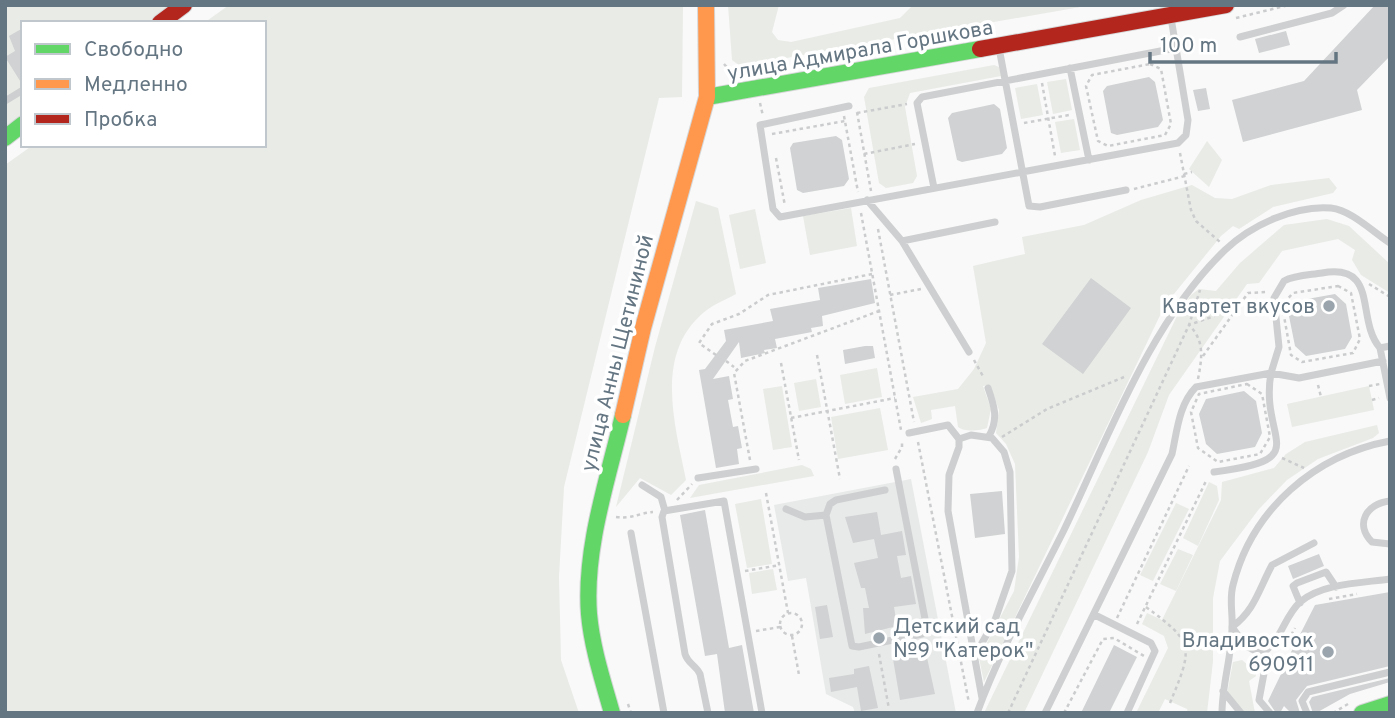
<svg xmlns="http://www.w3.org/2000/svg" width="1395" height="718" viewBox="0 0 1395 718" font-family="Overpass,sans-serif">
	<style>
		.built { fill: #e8e9e9 }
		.green { fill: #e8ebe6 }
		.building { fill: #d0d2d3 }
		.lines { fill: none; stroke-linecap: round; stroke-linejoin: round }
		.fast-casing { stroke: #d5d6d7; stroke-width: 18 }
		.slow-casing { stroke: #d5d6d7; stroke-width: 18 }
		.jam-casing { stroke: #d5d6d7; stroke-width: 18 }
		.path { stroke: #cbcccd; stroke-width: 2.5; stroke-dasharray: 3.5 3.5; stroke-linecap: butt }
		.lane { stroke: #cecfd0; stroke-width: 7 }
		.fast { stroke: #63d668; stroke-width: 16 }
		.slow { stroke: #ff974d; stroke-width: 16 }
		.jam { stroke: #b3261e; stroke-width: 16 }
		.poi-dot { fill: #99a4ac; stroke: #fff; stroke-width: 2.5 }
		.labels { text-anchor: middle; stroke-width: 7; stroke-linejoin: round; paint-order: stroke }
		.street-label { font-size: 21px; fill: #657683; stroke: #fff }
		.poi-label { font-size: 21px; fill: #657683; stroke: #fff; text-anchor: end }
	</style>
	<rect width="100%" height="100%" fill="#f9f9f9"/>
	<path class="built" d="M 911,479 L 956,713 L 855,713 L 853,707 L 826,694 L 806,578 L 788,581 L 774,505 Z"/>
	<path class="green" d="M 5,5 L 174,5 L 151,23 L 23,23 L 23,119 L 5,132 Z
		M 229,5 L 683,5 L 682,97 L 659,98 L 564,487 L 559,577 L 561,660 L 579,713 L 5,713 L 5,165 L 33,145 L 264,145 L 264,23 L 204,23 Z
		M 728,5 L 779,5 L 772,32 L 778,40 L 791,42 L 900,18 L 913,5 L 1092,5 L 740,66 L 732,60 Z
		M 994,65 L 999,67 L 1001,76 L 910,93 L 905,107 L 917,176 L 913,183 L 886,188 L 879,183 L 864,97 L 869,88 Z
		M 1066,79 L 1072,110 L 1053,114 L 1047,82 Z
		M 1037,84 L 1043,115 L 1021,119 L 1015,88 Z
		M 1074,119 L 1080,150 L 1061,153 L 1055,122 Z
		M 1207,141 L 1222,160 L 1209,187 L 1189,169 Z
		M 1329,178 L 1337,188 L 1333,193 L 1273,207 L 1239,229 L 1233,226 L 1221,236 L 1165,305 L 984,682 L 979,658 L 1014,591 L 1019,557 L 1015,464 L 1006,444 L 996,433 L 999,410 L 990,385 L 983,386 L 991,409 L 987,428 C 980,431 964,432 958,427 L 955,406 L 931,410 L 932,419 L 921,423 L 913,397 L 958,389 L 974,369 L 986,343 L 973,266 L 1025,254 L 1022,237 L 1084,225 L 1141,200 L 1192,185 L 1215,198 L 1232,199 L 1271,185 Z
		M 696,201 L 718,208 L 736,294 C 725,300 712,305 703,313 C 654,355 675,425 686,480 L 671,495 L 640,478 L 616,507 L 655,347 Z
		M 851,208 L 857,246 L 810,255 L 803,216 Z
		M 755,209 L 766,263 L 740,269 L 729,215 Z
		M 1327,219 L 1349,226 L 1390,264 L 1390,293 L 1361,275 L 1352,260 L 1355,250 L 1338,239 L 1282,251 L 1259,283 L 1247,284 L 1169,395 L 1148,452 L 1024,713 L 984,713 L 1179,312 L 1191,295 L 1199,289 L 1216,291 L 1240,263 L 1284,225 Z
		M 877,368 L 882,397 L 845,404 L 840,375 Z
		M 816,379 L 821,407 L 799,411 L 794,383 Z
		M 782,386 L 792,447 L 773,450 L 763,389 Z
		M 1369,386 L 1374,410 L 1292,427 L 1287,404 Z
		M 880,408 L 888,450 L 838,459 L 831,417 Z
		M 1377,425 L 1379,433 L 1373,438 L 1318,459 L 1287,480 L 1259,509 L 1220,561 L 1213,598 L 1213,661 L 1207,713 L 1188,713 L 1187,709 L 1165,699 L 1158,713 L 1136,713 L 1168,648 L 1164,636 L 1142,624 L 1147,613 L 1162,620 L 1221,500 L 1222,482 L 1274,468 L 1286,454 L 1305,442 Z
		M 802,465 L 811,469 L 814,476 L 690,498 L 699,485 Z
		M 1209,482 L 1217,486 L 1219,500 L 1198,546 L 1183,538 Z
		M 761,499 L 772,564 L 747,568 L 735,504 Z
		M 1176,503 L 1189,509 L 1153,581 L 1140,575 Z
		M 1178,549 L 1193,555 L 1176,591 L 1160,584 Z
		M 773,569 L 777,590 L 752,594 L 749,573 Z
		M 1242,660 L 1255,671 L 1256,676 L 1249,681 L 1255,713 L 1237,713 L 1227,694 L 1233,662 Z"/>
	<path class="building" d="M 1375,5 L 1390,5 L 1390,56 L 1357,90 L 1362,110 L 1243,142 L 1232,100 L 1304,81 Z
		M 23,28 L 23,84 L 22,84 L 5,57 L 15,51 L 9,36 Z
		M 1286,31 L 1290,45 L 1259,53 L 1255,39 Z
		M 1149,77 L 1155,82 L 1163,120 L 1158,127 L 1117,135 L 1111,133 L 1103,91 L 1107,86 Z
		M 1206,88 L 1210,109 L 1198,111 L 1193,90 Z
		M 994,104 L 1000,109 L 1007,148 L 1002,154 L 962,162 L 957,160 L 948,118 L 952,113 Z
		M 836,136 L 842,140 L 849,179 L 844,186 L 803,193 L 797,190 L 790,148 L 793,143 Z
		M 1091,278 L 1131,308 L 1083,374 L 1042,344 Z
		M 871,279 L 875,303 L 822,316 L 823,326 L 811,328 L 812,332 L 775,339 L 777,348 L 764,350 L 765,353 L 741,358 L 739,342 L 713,379 L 729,376 L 733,399 L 728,400 L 733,427 L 738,426 L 742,448 L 737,449 L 739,464 L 716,468 L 699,370 L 705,369 L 726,341 L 724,330 L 773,321 L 770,309 L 820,300 L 818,288 Z
		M 1335,294 L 1346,304 L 1352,337 L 1345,349 L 1306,356 L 1295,346 L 1289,316 L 1296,301 Z
		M 865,346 L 873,346 L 875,358 L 845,364 L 843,350 Z
		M 1244,391 L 1256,401 L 1262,433 L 1255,447 L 1217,454 L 1206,444 L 1199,414 L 1206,399 Z
		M 1002,491 L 1005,534 L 975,538 L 970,494 Z
		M 705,510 L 729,648 L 742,645 L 754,713 L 725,713 L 717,654 L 705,656 L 680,515 Z
		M 877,512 L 881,535 L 902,531 L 906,555 L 897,556 L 901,578 L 911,576 L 916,604 L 894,607 L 897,626 L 865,634 L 863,608 L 869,608 L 865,588 L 861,588 L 854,563 L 878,558 L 874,539 L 853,543 L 845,517 Z
		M 1319,554 L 1324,566 L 1293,579 L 1288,566 Z
		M 1390,592 L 1390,666 L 1307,686 L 1296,700 L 1300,713 L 1291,713 L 1284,706 L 1280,713 L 1276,713 L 1268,701 L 1283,670 L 1291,667 L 1288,658 L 1315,605 Z
		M 827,605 L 833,637 L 820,639 L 815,607 Z
		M 1114,645 L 1137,657 L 1109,713 L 1081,713 Z
		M 926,653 L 935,694 L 900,700 L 893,659 Z
		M 869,666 L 878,708 L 861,711 L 857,687 L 831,692 L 829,678 L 854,674 L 854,669 Z
		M 1390,678 L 1390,682 L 1350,694 L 1316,713 L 1313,713 L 1309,702 L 1312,697 Z"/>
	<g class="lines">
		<defs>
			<path id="fast" d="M 707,97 L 980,49
				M 5,138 L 23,124
				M 612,713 C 603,681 592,648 589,614 C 584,548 608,479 623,415
				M 1362,713 L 1390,704"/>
			<path id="slow" d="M 623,415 L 643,328 L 707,97 L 706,5"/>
			<path id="jam" d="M 160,23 L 184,5
				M 980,49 L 1226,5"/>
		</defs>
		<use href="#fast" class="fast-casing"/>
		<use href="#slow" class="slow-casing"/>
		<use href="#jam" class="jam-casing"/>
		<path class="path" d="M 1236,18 L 1289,5
			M 724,64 L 733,74
			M 1150,64 L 1161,69 L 1171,124 L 1165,135 L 1108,146 L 1098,141 L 1086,86 L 1092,75 Z
			M 1042,83 L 1055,156
			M 760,103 L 763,116
			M 857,112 L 871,191
			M 857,113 L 907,104
			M 844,116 L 858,192
			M 1024,123 L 1069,115
			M 772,134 L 845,121
			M 1180,153 L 1191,210 L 1196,221 L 1220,242
			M 864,154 L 915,144
			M 776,158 L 785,206
			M 1184,174 L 1192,172
			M 1134,189 L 1185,176
			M 861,213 L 901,430
			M 878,229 L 914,422
			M 1369,284 L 1390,297
			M 1338,286 L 1351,293 L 1360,339 L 1353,353 L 1302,362 L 1291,355 L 1282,305 L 1293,293 Z
			M 890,295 L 921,289
			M 716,355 L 699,343 L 712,324 L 739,314 L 768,295 L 872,274
			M 817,355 L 840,479
			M 1203,356 L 1248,293 L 1266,292
			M 974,360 L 984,378
			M 726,361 L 734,367
			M 781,363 L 799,460
			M 1198,379 C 1202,358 1205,341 1189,325 L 1237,308
			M 1247,384 L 1262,394 L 1270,437 L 1260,454 L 1218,462 L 1198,448 L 1191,412 L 1199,394 Z
			M 1318,385 L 1321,397
			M 1369,386 L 1380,384
			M 1372,400 L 1379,398
			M 791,418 L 895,398
			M 1002,437 L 1047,409 L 1124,377
			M 918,442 L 969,703
			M 1282,458 L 1304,468
			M 895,459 L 902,447 L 902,440
			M 750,460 L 734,373 L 745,361 L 879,311
			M 766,493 L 788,613
			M 677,500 L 692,484
			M 616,517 C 634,519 638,513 653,512
			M 745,571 L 780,565
			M 1329,599 L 1357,594
			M 1146,607 C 1195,643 1193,647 1170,703
			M780 624a11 11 0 1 1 22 0a11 11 0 1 1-22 0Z
			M 1117,618 L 1189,466
			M 1137,624 L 1207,479
			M 756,631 L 780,627
			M 792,636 L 799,675
			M 1288,641 L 1295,628
			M 879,654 L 889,709
			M 628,704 L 631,713
			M 1008,713 L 1189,325 L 1200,290
			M 1064,713 L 1103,639 L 1114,638 L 1144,656
			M 1333,713 L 1348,704"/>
		<path class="lane" d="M 1240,37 L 1332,13 L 1344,5
			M 999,48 L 1029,206 L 1040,207 L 1126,190
			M 1070,68 L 1089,160
			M 5,101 L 23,90
			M 849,106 L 760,125 L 773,209 L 780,217 L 1178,143 L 1186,135 L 1188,120 L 1171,18
			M 934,188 L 917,103 L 922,97 L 1176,48
			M 867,200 L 902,241 L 995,222
			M 902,241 L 969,352
			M 1380,348 L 1390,398
			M 988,388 C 994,405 999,419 989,436
			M 909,433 L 948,425 L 959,439 L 959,447 L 949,475 L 948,511 L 982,698
			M 959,439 L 971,435 L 992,438 L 1004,452 L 1010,472 L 1012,571 L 995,620 L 974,657
			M 1214,472 C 1317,459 1259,441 1271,373 L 1299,378 L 1383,361
			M 698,478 L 756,469
			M 642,485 L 661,497 L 665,511
			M 1390,501 C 1367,503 1354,524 1372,542 L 1390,544
			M 786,509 L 805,517 L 826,515 L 830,504 L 836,500 L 885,490
			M 826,515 L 852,646 L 859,647 L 922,634 L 926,624 L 896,469
			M 631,533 L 664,713
			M 1300,603 L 1293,586 L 1297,583 L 1326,572 L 1336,587
			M 1095,615 L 1151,643 L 1155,651 L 1127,713
			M 1232,627 L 1246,646 L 1261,654 C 1282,641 1283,618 1300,602 C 1322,583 1362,583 1390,579
			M 1232,627 C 1255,610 1259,589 1272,565 L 1314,543
			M 1265,656 L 1286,664
			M 1267,657 L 1259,700 L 1270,713
			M 1223,691 L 1241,713
			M 708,713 L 700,674 C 696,665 688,664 685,654 L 662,517 L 664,511 L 724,501 L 762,713
			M 977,713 C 1000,650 1034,590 1064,530 C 1108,438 1150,322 1225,250 C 1251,225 1295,205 1331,208 C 1351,210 1373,232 1390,243
			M 1045,713 L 1172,454 C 1177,431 1179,404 1196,387 L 1271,373 L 1279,347 L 1274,298 L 1284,281 C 1295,275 1310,275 1322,273 C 1380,263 1355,319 1380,348 L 1390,346
			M 1222,713 C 1222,684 1232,656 1232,627 C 1233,613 1229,600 1233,585 C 1252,509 1315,455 1390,441
			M 1307,713 L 1302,701 L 1308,692 L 1390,672"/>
		<use href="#fast" class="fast"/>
		<use href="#slow" class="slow"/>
		<use href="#jam" class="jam"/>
	</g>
	<g class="poi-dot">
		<circle cx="1329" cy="306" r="7"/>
		<circle cx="879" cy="638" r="7"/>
		<circle cx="1328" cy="652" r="7"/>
	</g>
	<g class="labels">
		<g class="street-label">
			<text transform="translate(860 50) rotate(-10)" y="7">улица Адмирала Горшкова</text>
			<text transform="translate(617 353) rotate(-76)" y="7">улица Анны Щетининой</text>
		</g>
		<g class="poi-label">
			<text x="1315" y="313">Квартет вкусов</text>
			<text x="893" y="633" text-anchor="start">Детский сад<tspan x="893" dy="24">№9 "Катерок"</tspan></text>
			<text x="1314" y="647">Владивосток<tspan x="1314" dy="24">690911</tspan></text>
		</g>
	</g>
	<rect width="1395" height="718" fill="none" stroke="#657683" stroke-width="14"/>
	<rect x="21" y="21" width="245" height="126" fill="#ffffff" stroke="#c1c8cd" stroke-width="2"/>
	<rect x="35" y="44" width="35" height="10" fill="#63d668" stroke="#c1c8cd" stroke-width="2"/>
	<text x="84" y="56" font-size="21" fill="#657683">Свободно</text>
	<rect x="35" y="79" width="35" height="10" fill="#ff974d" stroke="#c1c8cd" stroke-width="2"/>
	<text x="84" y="91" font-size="21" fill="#657683">Медленно</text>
	<rect x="35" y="114" width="35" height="10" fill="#b3261e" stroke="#c1c8cd" stroke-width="2"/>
	<text x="84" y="126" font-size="21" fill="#657683">Пробка</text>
	<path d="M1150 52v10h186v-10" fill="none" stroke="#657683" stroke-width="3.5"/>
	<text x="1160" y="52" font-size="21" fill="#657683" stroke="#ffffff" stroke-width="5" paint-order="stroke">100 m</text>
</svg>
